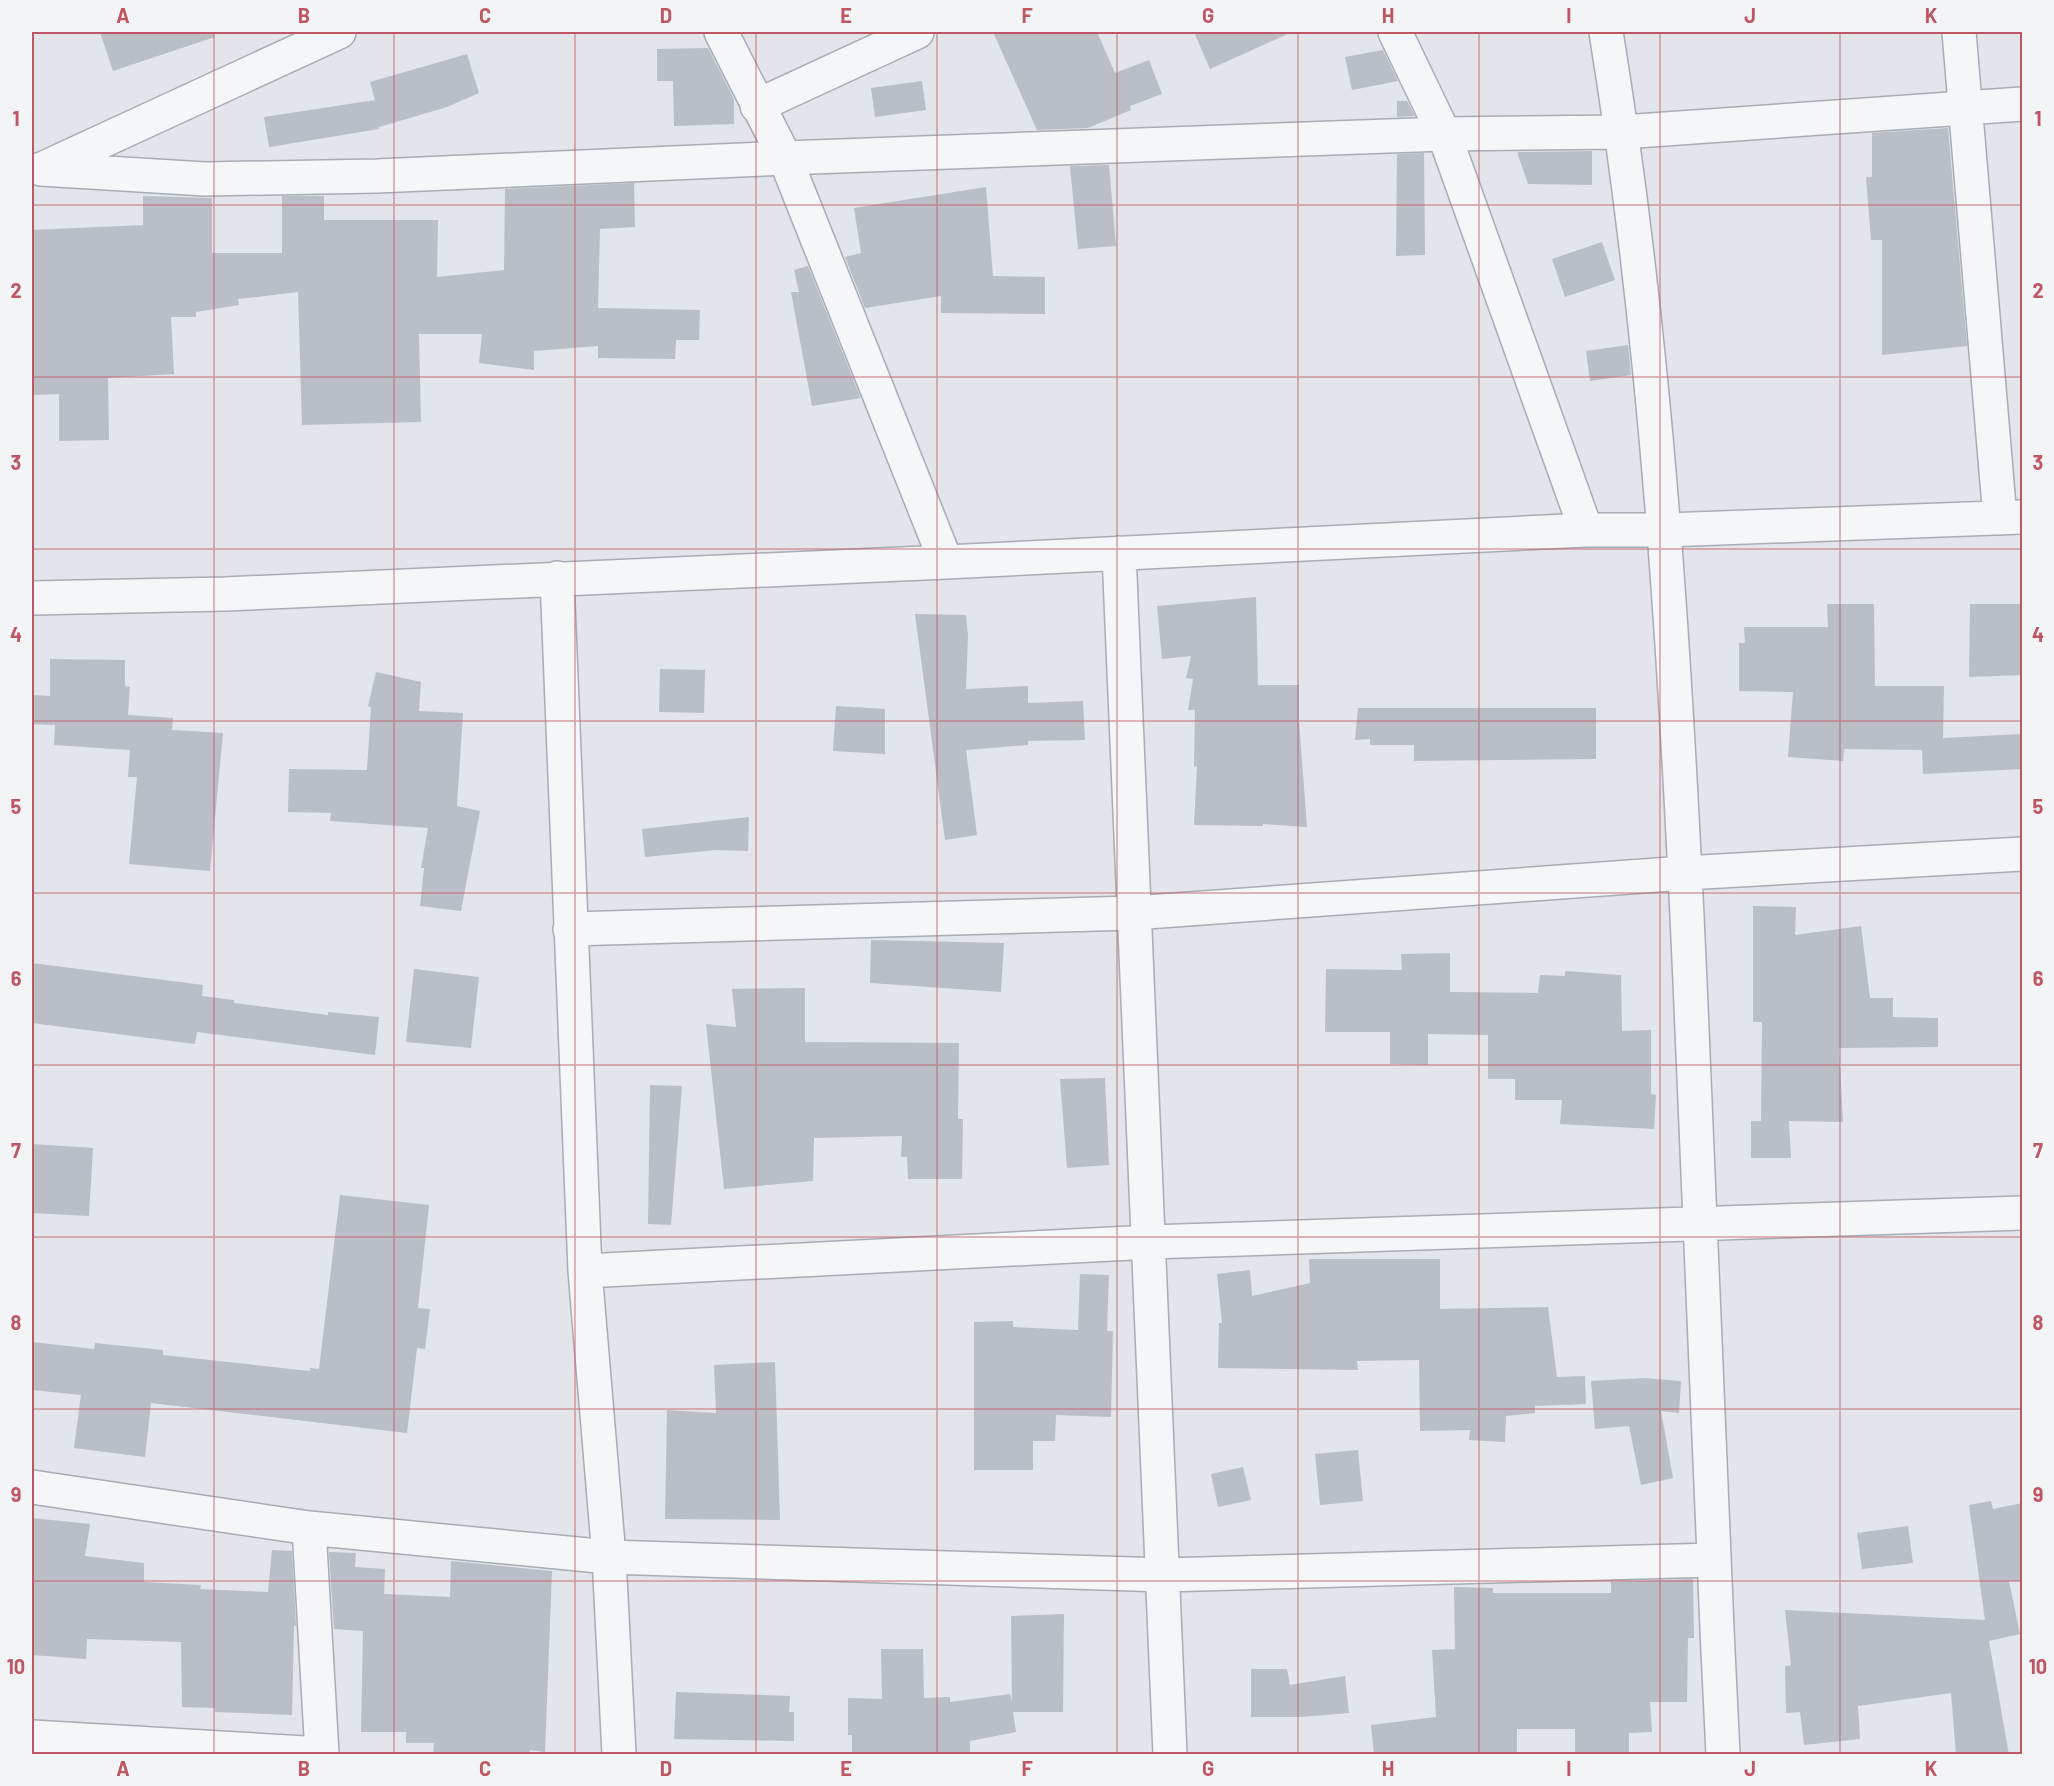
<svg xmlns="http://www.w3.org/2000/svg" width="2054" height="1786" viewBox="0 0 2054 1786" font-family="Barlow,sans-serif">
	<style>
		.building { fill: #babec5 }
		.lines { fill: none; stroke-linecap: round; stroke-linejoin: round }
		.street-casing { stroke: #a8acb3; stroke-width: 36 }
		.street { stroke: #f4f6f8; stroke-width: 33 }
		.grid { fill: none; stroke: #bf5663; stroke-width: 1.5; stroke-opacity: 0.55 }
		.neatline { fill: none; stroke: #bf5663; stroke-width: 2 }
		.grid-label { font-size: 20px; text-anchor: middle; font-weight: bold; fill: #bf5663 }
	</style>
	<rect width="100%" height="100%" fill="#e2e5e9"/>
	<path class="building" d="M 100,32 L 214,32 L 215,37 L 113,71 Z
		M 993,32 L 1097,32 L 1115,73 L 1149,60 L 1162,94 L 1130,106 L 1131,110 L 1088,128 L 1037,130 Z
		M 1194,32 L 1292,32 L 1210,69 Z
		M 708,48 L 734,99 L 734,124 L 674,126 L 673,81 L 657,81 L 657,49 Z
		M 1383,50 L 1398,81 L 1352,90 L 1345,57 Z
		M 467,54 L 479,93 L 447,107 L 379,127 L 379,129 L 269,147 L 264,117 L 375,100 L 370,82 Z
		M 922,81 L 926,110 L 875,117 L 871,88 Z
		M 1397,101 L 1407,101 L 1415,116 L 1397,117 Z
		M 1948,128 L 1967,346 L 1882,355 L 1882,240 L 1871,240 L 1866,177 L 1872,177 L 1872,133 Z
		M 1592,151 L 1592,185 L 1528,184 L 1518,155 L 1518,152 Z
		M 1424,153 L 1425,255 L 1396,256 L 1397,154 Z
		M 1109,165 L 1116,246 L 1078,249 L 1070,166 Z
		M 634,183 L 635,227 L 600,229 L 598,308 L 700,310 L 699,340 L 676,340 L 675,359 L 598,358 L 598,346 L 534,351 L 534,370 L 479,363 L 482,334 L 419,334 L 421,422 L 302,425 L 298,292 L 238,299 L 239,305 L 196,312 L 196,317 L 171,317 L 174,374 L 108,378 L 109,440 L 59,441 L 59,394 L 32,395 L 32,230 L 143,225 L 143,196 L 212,198 L 212,253 L 282,253 L 282,196 L 324,196 L 324,220 L 438,220 L 437,277 L 504,270 L 505,189 Z
		M 986,187 L 993,276 L 1045,277 L 1045,314 L 941,313 L 941,296 L 865,308 L 845,257 L 861,253 L 854,208 Z
		M 1602,242 L 1615,280 L 1565,297 L 1552,259 Z
		M 808,266 L 859,394 L 860,398 L 812,406 L 791,292 L 799,292 L 794,270 Z
		M 1628,345 L 1631,375 L 1590,381 L 1586,351 Z
		M 1256,597 L 1258,685 L 1299,685 L 1299,721 L 1307,827 L 1263,824 L 1263,826 L 1194,825 L 1197,766 L 1194,767 L 1195,710 L 1188,710 L 1193,679 L 1186,678 L 1191,656 L 1162,659 L 1157,606 Z
		M 1827,604 L 1874,604 L 1875,686 L 1944,686 L 1943,738 L 2022,734 L 2022,769 L 1923,774 L 1922,750 L 1844,749 L 1843,761 L 1788,757 L 1793,692 L 1739,691 L 1739,643 L 1745,643 L 1744,627 L 1828,627 Z
		M 1970,604 L 2022,604 L 2022,675 L 1969,677 Z
		M 915,614 L 966,615 L 968,636 L 966,689 L 1028,686 L 1028,703 L 1083,701 L 1085,740 L 1028,741 L 1028,745 L 966,750 L 977,835 L 945,840 Z
		M 50,659 L 125,660 L 125,686 L 130,687 L 128,715 L 173,718 L 172,730 L 223,733 L 210,871 L 129,864 L 137,777 L 128,777 L 130,750 L 54,745 L 55,725 L 32,724 L 32,695 L 50,696 Z
		M 660,669 L 705,670 L 704,713 L 659,712 Z
		M 376,672 L 421,682 L 419,711 L 463,713 L 457,806 L 480,811 L 461,911 L 420,906 L 424,868 L 421,868 L 428,828 L 330,821 L 331,813 L 288,812 L 289,769 L 367,770 L 371,707 L 368,706 Z
		M 836,706 L 885,709 L 885,754 L 833,751 Z
		M 1358,708 L 1596,708 L 1596,759 L 1414,761 L 1414,745 L 1370,745 L 1370,739 L 1355,740 Z
		M 749,817 L 748,851 L 716,850 L 645,857 L 642,829 Z
		M 1753,906 L 1796,907 L 1795,935 L 1861,926 L 1870,998 L 1893,998 L 1893,1017 L 1938,1018 L 1938,1047 L 1839,1048 L 1843,1122 L 1789,1121 L 1791,1158 L 1751,1158 L 1751,1121 L 1761,1121 L 1762,1022 L 1753,1022 Z
		M 871,940 L 1004,943 L 1001,992 L 870,983 Z
		M 1450,953 L 1450,992 L 1538,993 L 1540,975 L 1565,976 L 1565,971 L 1621,975 L 1622,1031 L 1651,1030 L 1651,1094 L 1656,1095 L 1654,1129 L 1560,1124 L 1562,1100 L 1515,1100 L 1515,1079 L 1488,1079 L 1488,1035 L 1428,1034 L 1428,1065 L 1390,1064 L 1390,1032 L 1325,1032 L 1326,969 L 1402,970 L 1401,954 Z
		M 32,963 L 203,985 L 202,996 L 234,1000 L 234,1003 L 328,1015 L 328,1012 L 379,1017 L 375,1055 L 197,1032 L 195,1044 L 32,1023 Z
		M 414,969 L 479,977 L 471,1048 L 406,1042 Z
		M 805,988 L 805,1042 L 959,1043 L 958,1119 L 963,1119 L 962,1179 L 908,1179 L 907,1157 L 901,1157 L 902,1136 L 814,1138 L 813,1181 L 724,1189 L 706,1024 L 736,1027 L 732,989 Z
		M 1105,1078 L 1109,1165 L 1067,1168 L 1060,1079 Z
		M 650,1085 L 682,1086 L 671,1225 L 648,1224 Z
		M 32,1144 L 93,1148 L 89,1216 L 32,1213 Z
		M 340,1195 L 429,1205 L 418,1308 L 430,1309 L 425,1349 L 417,1348 L 407,1433 L 151,1403 L 145,1457 L 74,1448 L 81,1395 L 32,1390 L 32,1342 L 94,1349 L 95,1343 L 163,1350 L 163,1355 L 310,1371 L 310,1368 L 319,1369 Z
		M 1309,1259 L 1440,1259 L 1440,1309 L 1548,1307 L 1557,1377 L 1585,1376 L 1586,1404 L 1535,1406 L 1535,1413 L 1506,1416 L 1505,1442 L 1469,1440 L 1470,1430 L 1420,1431 L 1419,1360 L 1357,1361 L 1358,1370 L 1218,1368 L 1219,1323 L 1222,1323 L 1217,1274 L 1250,1270 L 1252,1296 L 1310,1283 Z
		M 1080,1274 L 1109,1275 L 1107,1331 L 1113,1331 L 1111,1417 L 1056,1415 L 1055,1441 L 1033,1441 L 1033,1470 L 974,1470 L 974,1322 L 1013,1321 L 1013,1327 L 1078,1330 Z
		M 775,1362 L 780,1520 L 665,1519 L 667,1410 L 716,1413 L 714,1365 Z
		M 1645,1378 L 1681,1381 L 1679,1413 L 1661,1411 L 1673,1478 L 1641,1485 L 1629,1426 L 1595,1429 L 1591,1381 Z
		M 1358,1450 L 1363,1501 L 1320,1505 L 1315,1454 Z
		M 1243,1467 L 1251,1500 L 1218,1507 L 1211,1474 Z
		M 1991,1501 L 1993,1509 L 2022,1503 L 2022,1581 L 2009,1581 L 2020,1634 L 1989,1641 L 2009,1755 L 1956,1755 L 1951,1693 L 1858,1706 L 1860,1739 L 1804,1745 L 1800,1712 L 1786,1713 L 1785,1666 L 1791,1665 L 1785,1610 L 1985,1620 L 1969,1505 Z
		M 32,1518 L 90,1524 L 85,1556 L 144,1563 L 144,1582 L 201,1585 L 200,1589 L 268,1592 L 272,1550 L 292,1551 L 296,1626 L 294,1626 L 292,1715 L 215,1712 L 215,1708 L 182,1707 L 181,1642 L 87,1639 L 86,1659 L 32,1655 Z
		M 1908,1526 L 1913,1563 L 1862,1569 L 1857,1533 Z
		M 329,1552 L 356,1553 L 355,1567 L 385,1569 L 384,1594 L 450,1597 L 451,1561 L 552,1571 L 545,1752 L 530,1750 L 529,1755 L 433,1755 L 434,1743 L 406,1743 L 406,1732 L 361,1732 L 363,1631 L 334,1629 Z
		M 1693,1579 L 1694,1638 L 1688,1638 L 1687,1702 L 1650,1702 L 1652,1732 L 1629,1733 L 1629,1755 L 1575,1755 L 1575,1729 L 1517,1729 L 1517,1755 L 1374,1755 L 1371,1725 L 1436,1717 L 1432,1650 L 1455,1649 L 1454,1587 L 1493,1588 L 1493,1593 L 1611,1593 L 1611,1582 Z
		M 1064,1614 L 1063,1712 L 1013,1712 L 1016,1732 L 970,1741 L 970,1755 L 852,1755 L 852,1735 L 848,1735 L 848,1698 L 882,1699 L 881,1649 L 923,1649 L 924,1698 L 950,1697 L 950,1702 L 1010,1694 L 1012,1701 L 1011,1616 Z
		M 1251,1669 L 1287,1669 L 1290,1685 L 1345,1676 L 1349,1713 L 1301,1717 L 1251,1717 Z
		M 676,1692 L 790,1696 L 789,1712 L 794,1712 L 794,1741 L 674,1739 Z"/>
	<g class="lines">
		<defs>
			<path id="street" d="M 721,32 L 785,158 L 946,562
				M 1395,32 L 1444,134 L 1586,530
				M 1606,32 C 1657,346 1676,665 1690,982 C 1701,1240 1710,1497 1723,1754
				M 1959,32 L 2000,518
				M 757,106 L 917,32
				M 44,168 L 339,32
				M 41,169 L 205,179 L 377,176 L 785,158 L 1444,134 L 1622,132 L 2022,104
				M 1119,553 L 1170,1754
				M 557,578 L 585,1271 L 609,1557 L 619,1754
				M 32,598 L 225,594 L 946,562 L 1586,530 L 1666,530 L 2022,517
				M 570,929 L 1133,913 L 1685,873 L 2022,854
				M 585,1271 L 1150,1242 L 2022,1213
				M 32,1487 L 309,1528 L 609,1557 L 1164,1575 L 1713,1560
				M 309,1528 L 322,1754
				M 32,1737 L 322,1754"/>
		</defs>
		<use href="#street" class="street-casing"/>
		<use href="#street" class="street"/>
	</g>
	<path class="grid" d="M 214,32 L 214,1754M 394,32 L 394,1754M 575,32 L 575,1754M 756,32 L 756,1754M 937,32 L 937,1754M 1117,32 L 1117,1754M 1298,32 L 1298,1754M 1479,32 L 1479,1754M 1660,32 L 1660,1754M 1840,32 L 1840,1754M 32,205 L 2022,205M 32,377 L 2022,377M 32,549 L 2022,549M 32,721 L 2022,721M 32,893 L 2022,893M 32,1065 L 2022,1065M 32,1237 L 2022,1237M 32,1409 L 2022,1409M 32,1581 L 2022,1581"/>
	<rect width="2054" height="1786" fill="none" stroke="#f2f4f6" stroke-width="66"/>
	<rect x="33" y="33" width="1988" height="1720" class="neatline"/>
	<g class="grid-label">
		<text x="123" y="23">A</text>
		<text x="304" y="23">B</text>
		<text x="485" y="23">C</text>
		<text x="666" y="23">D</text>
		<text x="846" y="23">E</text>
		<text x="1027" y="23">F</text>
		<text x="1208" y="23">G</text>
		<text x="1388" y="23">H</text>
		<text x="1569" y="23">I</text>
		<text x="1750" y="23">J</text>
		<text x="1931" y="23">K</text>
		<text x="16" y="126">1</text>
		<text x="2038" y="126">1</text>
		<text x="16" y="298">2</text>
		<text x="2038" y="298">2</text>
		<text x="16" y="470">3</text>
		<text x="2038" y="470">3</text>
		<text x="16" y="642">4</text>
		<text x="2038" y="642">4</text>
		<text x="16" y="814">5</text>
		<text x="2038" y="814">5</text>
		<text x="16" y="986">6</text>
		<text x="2038" y="986">6</text>
		<text x="16" y="1158">7</text>
		<text x="2038" y="1158">7</text>
		<text x="16" y="1330">8</text>
		<text x="2038" y="1330">8</text>
		<text x="16" y="1502">9</text>
		<text x="2038" y="1502">9</text>
		<text x="16" y="1674">10</text>
		<text x="2038" y="1674">10</text>
		<text x="123" y="1776">A</text>
		<text x="304" y="1776">B</text>
		<text x="485" y="1776">C</text>
		<text x="666" y="1776">D</text>
		<text x="846" y="1776">E</text>
		<text x="1027" y="1776">F</text>
		<text x="1208" y="1776">G</text>
		<text x="1388" y="1776">H</text>
		<text x="1569" y="1776">I</text>
		<text x="1750" y="1776">J</text>
		<text x="1931" y="1776">K</text>
	</g>
</svg>
